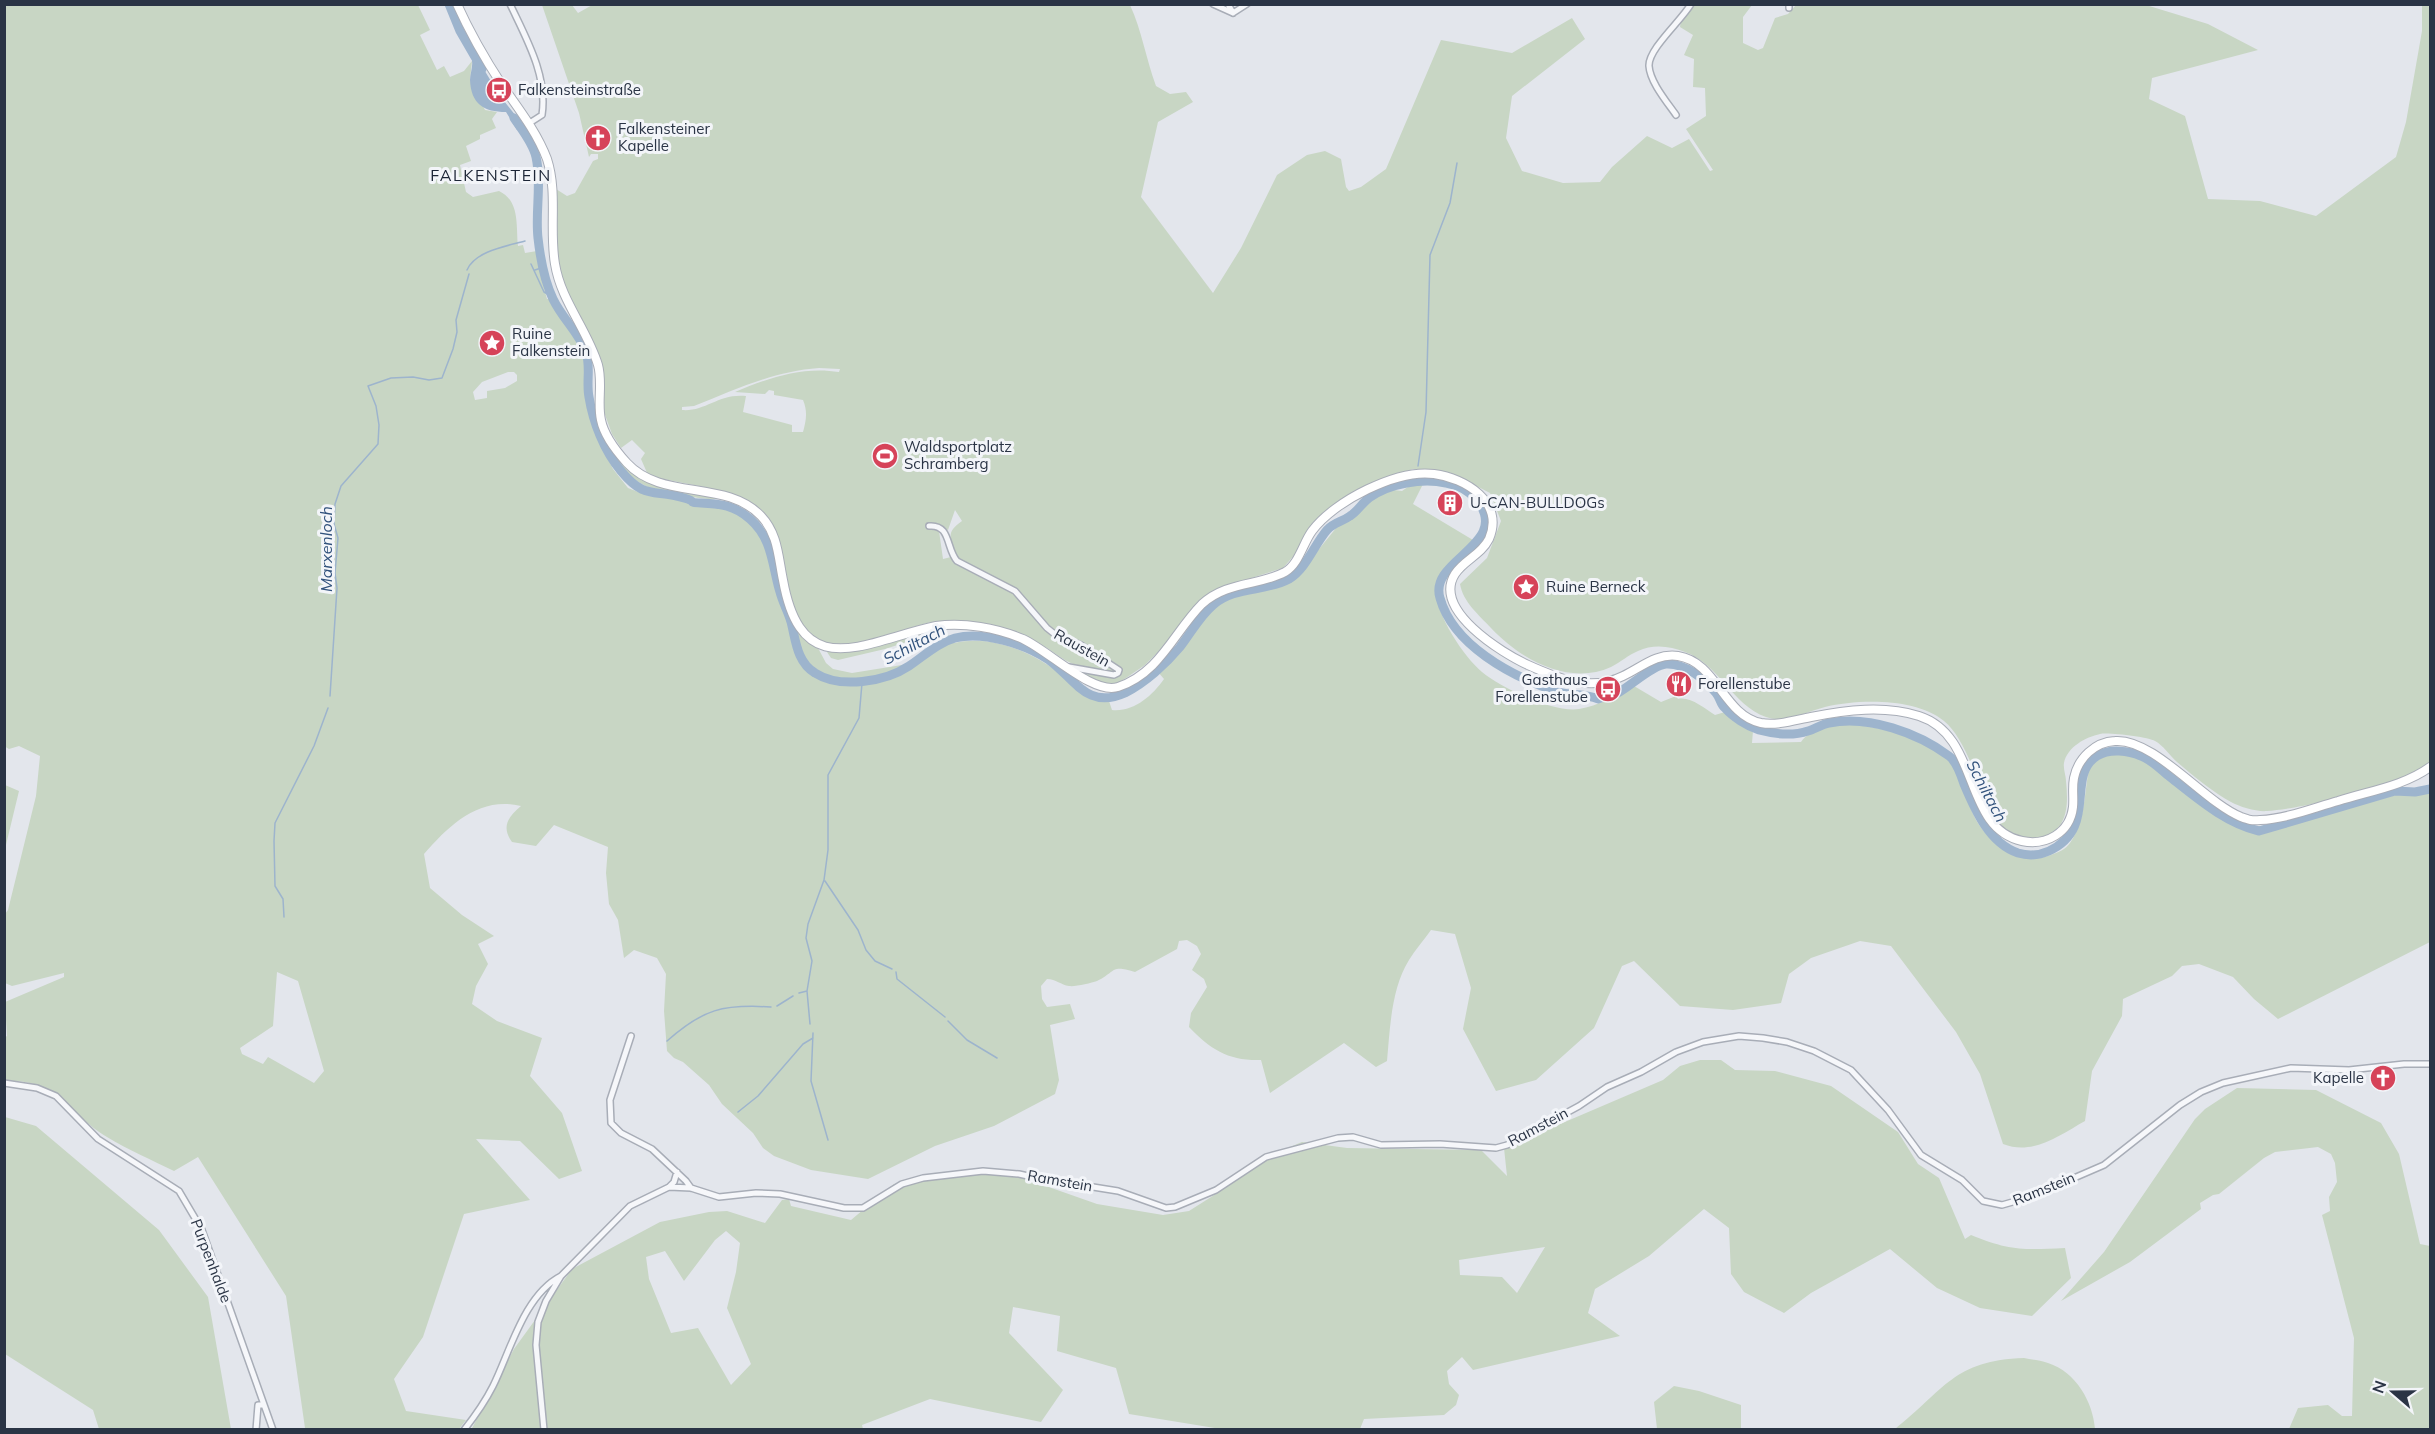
<svg xmlns="http://www.w3.org/2000/svg" width="2435" height="1434" viewBox="0 0 2435 1434" font-family="Mulish,sans-serif">
	<style>
		.green { fill: #c8d6c4; fill-rule: evenodd }
		.water { fill: #9db4cd }
		.lines { fill: none; stroke-linecap: round; stroke-linejoin: round }
		.stream { stroke: #9db4cd; stroke-width: 1.5 }
		.river { stroke: #9db4cd; stroke-width: 9 }
		.street-casing { stroke: #a8adb7; stroke-width: 8 }
		.secondary-casing { stroke: #a8adb7; stroke-width: 10 }
		.street { stroke: #f6f7fa; stroke-width: 5 }
		.secondary { stroke: #fff; stroke-width: 8 }
		.labels { text-anchor: middle; stroke-width: 6; stroke-linejoin: round; paint-order: stroke }
		.poi-label { font-size: 15px; fill: #2a3445; stroke: #f3f5f9; text-anchor: start }
		.street-label { font-size: 15px; fill: #2a3445; stroke: #f3f5f9 }
		.neighbourhood-label { font-size: 16px; letter-spacing: 1.5px; fill: #1c2536; stroke: #f3f5f9 }
		.water-label { font-size: 16px; font-style: italic; fill: #31527c; stroke: #f3f5f9 }
	</style>
	<rect width="100%" height="100%" fill="#e3e6ec"/>
	<path class="green" d="M 594,4 L 1130,5 C 1142,31 1146,59 1156,86 L 1170,94 L 1186,92 L 1193,102 L 1158,122 L 1141,197 L 1213,293 L 1241,248 L 1277,175 L 1307,155 L 1325,151 L 1341,159 L 1346,187 L 1349,191 L 1361,187 L 1386,169 L 1441,40 L 1512,53 L 1572,18 L 1585,39 L 1512,96 L 1506,138 L 1522,171 L 1563,183 L 1600,182 L 1612,167 L 1647,136 L 1672,148 L 1689,139 L 1710,171 L 1713,170 L 1686,129 L 1706,116 L 1705,88 L 1693,87 L 1694,59 L 1684,55 L 1693,35 L 1680,27 L 1681,20 L 1692,5 L 1752,5 L 1743,17 L 1743,43 L 1758,50 L 1763,48 L 1775,18 L 1788,14 L 1796,5 L 2146,5 L 2208,24 L 2258,50 L 2152,78 L 2149,99 L 2185,116 L 2208,199 L 2260,201 L 2316,216 L 2396,157 L 2406,122 L 2422,31 L 2422,5 L 2430,5 L 2430,763 C 2402,784 2304,809 2267,811 C 2257,812 2240,807 2231,802 C 2214,793 2192,775 2177,762 C 2170,756 2163,745 2155,741 C 2148,737 2108,732 2100,734 C 2086,737 2067,747 2064,763 C 2063,769 2066,776 2066,781 C 2068,801 2069,825 2048,835 C 2039,839 2028,840 2018,837 C 1984,828 1976,747 1944,721 C 1916,698 1859,699 1825,707 C 1805,712 1787,724 1766,717 C 1732,705 1719,664 1685,652 C 1670,646 1653,644 1638,651 C 1628,655 1621,662 1611,667 C 1569,686 1521,660 1491,628 C 1479,615 1463,602 1460,584 L 1487,558 L 1501,521 L 1490,493 L 1453,474 L 1413,469 L 1372,483 L 1330,509 L 1312,525 L 1297,552 L 1283,568 L 1226,586 L 1204,598 L 1193,609 L 1172,638 L 1145,665 L 1126,678 L 1114,685 L 1096,683 L 1075,669 L 1082,666 C 1064,663 1058,654 1042,645 C 1011,628 969,617 933,622 C 904,626 851,657 823,642 C 776,618 796,542 761,510 C 735,487 681,485 648,475 L 641,459 L 645,453 L 632,440 L 621,448 L 612,434 L 604,412 L 601,365 L 575,314 L 557,269 L 556,189 L 567,196 L 575,193 L 593,161 L 598,159 L 598,154 L 591,154 L 589,157 L 579,113 L 542,5 L 572,5 L 578,13 ZM 819,368 L 840,369 L 839,372 C 803,366 768,378 735,392 L 765,394 L 769,390 L 774,391 L 774,395 L 803,400 C 808,412 806,421 803,432 L 792,432 L 792,425 L 743,412 L 746,396 C 719,393 705,412 682,410 L 682,407 L 694,406 C 735,390 774,371 819,368 ZM 955,510 L 962,521 C 945,533 951,537 955,556 L 943,559 L 939,531 L 937,531 L 943,528 L 948,530 Z
		M 5,5 L 418,5 L 430,30 L 420,35 L 437,70 L 444,66 L 450,77 L 464,71 L 472,61 L 470,80 L 485,110 L 497,112 L 492,119 L 496,128 L 480,135 L 480,139 L 466,146 L 471,161 L 460,165 L 466,192 L 473,197 L 499,191 C 520,201 516,225 518,246 L 523,245 L 525,253 L 537,251 L 548,286 L 544,288 L 547,299 L 550,299 L 580,346 L 586,361 L 586,402 L 604,451 L 613,469 L 628,488 L 646,495 L 683,499 L 695,506 L 706,505 L 727,509 L 740,515 L 753,525 L 761,537 L 770,562 L 773,581 L 792,630 L 796,627 L 818,648 L 826,663 L 833,669 L 852,673 L 908,664 L 948,635 L 954,643 C 992,634 1032,652 1062,675 C 1078,687 1086,703 1109,701 L 1112,710 C 1134,712 1152,696 1164,679 L 1158,672 L 1184,646 L 1195,629 L 1213,607 L 1239,593 L 1293,581 L 1337,527 L 1386,489 L 1402,491 L 1415,482 L 1423,484 L 1413,504 L 1473,540 C 1464,557 1439,565 1436,585 C 1433,611 1463,656 1482,672 C 1501,688 1554,713 1579,709 C 1598,706 1617,695 1634,686 L 1661,702 L 1676,696 L 1678,699 C 1690,696 1704,708 1715,715 L 1725,712 L 1753,731 L 1752,743 L 1801,742 C 1812,727 1837,724 1855,725 C 1881,727 1934,740 1951,762 C 1963,778 1966,802 1976,820 C 1992,847 2020,866 2051,855 C 2059,852 2066,849 2070,843 C 2086,821 2084,790 2090,764 C 2108,751 2123,752 2143,760 C 2179,787 2216,824 2260,833 L 2399,794 L 2415,795 L 2430,791 L 2430,942 L 2278,1019 L 2254,999 L 2233,977 L 2199,964 L 2182,966 L 2172,976 L 2123,999 L 2122,1016 L 2092,1071 L 2085,1121 C 2060,1135 2033,1156 2003,1144 L 1980,1074 L 1956,1032 L 1891,946 L 1860,941 L 1811,958 L 1789,974 L 1781,1003 L 1733,1010 L 1680,1006 L 1634,961 L 1622,966 L 1594,1028 L 1536,1080 L 1496,1091 L 1463,1029 L 1471,988 L 1455,934 L 1431,930 C 1424,940 1415,950 1409,960 C 1391,989 1390,1029 1387,1061 L 1376,1067 L 1344,1043 L 1270,1093 L 1261,1060 C 1229,1061 1211,1050 1189,1027 L 1191,1013 L 1207,987 L 1204,979 L 1192,970 L 1201,954 L 1197,946 L 1187,940 L 1179,941 L 1177,949 L 1135,972 C 1110,964 1116,972 1097,981 C 1091,983 1075,987 1069,986 C 1061,985 1056,979 1047,979 L 1041,986 L 1042,999 L 1047,1007 L 1070,1004 L 1075,1019 L 1050,1025 L 1059,1080 L 1055,1094 L 994,1126 L 935,1146 L 868,1179 L 811,1170 L 774,1156 L 763,1148 L 753,1133 L 722,1104 L 709,1085 L 683,1062 L 674,1058 L 667,1051 L 664,1011 L 666,974 L 657,958 L 634,950 L 624,958 L 618,920 L 609,904 L 606,873 L 608,847 L 554,825 L 536,846 L 512,842 C 501,827 508,817 521,806 C 480,796 450,824 424,854 L 430,888 L 462,915 L 494,936 L 478,944 L 488,964 L 476,986 L 472,1004 L 497,1021 L 542,1038 L 530,1076 L 562,1113 L 582,1171 L 559,1179 L 520,1141 L 476,1139 L 530,1200 L 464,1214 L 423,1337 L 394,1379 L 406,1411 L 466,1420 L 459,1429 L 307,1430 L 305,1428 L 286,1296 L 198,1157 L 174,1171 C 152,1160 128,1150 107,1137 C 67,1113 62,1079 5,1081 L 4,1038 L 7,1036 L 5,1002 L 64,977 L 64,973 L 12,986 L 5,983 L 5,914 L 8,910 L 36,796 L 40,756 L 19,746 L 9,749 L 4,746 ZM 508,372 L 514,372 L 517,375 L 517,381 L 505,388 L 487,391 L 487,398 L 475,400 L 473,392 L 482,382 ZM 277,972 L 298,981 L 324,1071 L 314,1083 L 268,1057 L 263,1064 L 242,1054 L 240,1048 L 273,1026 Z
		M 610,446 L 637,476 L 655,484 L 718,499 C 703,500 690,496 675,494 C 640,489 627,477 608,447 Z
		M 923,631 L 925,636 L 885,649 L 838,660 L 831,658 L 827,652 C 860,653 891,641 923,631 Z
		M 5,785 L 19,791 L 5,849 Z
		M 1700,1060 L 1721,1060 L 1735,1070 L 1775,1071 L 1831,1086 L 1898,1132 L 1918,1164 L 1939,1178 L 1965,1239 L 1971,1235 C 2010,1251 2024,1250 2065,1248 L 2071,1278 L 2032,1316 L 1980,1308 L 1937,1288 L 1890,1249 L 1811,1293 L 1784,1313 L 1744,1292 L 1731,1274 L 1729,1228 L 1704,1209 L 1649,1256 L 1595,1289 L 1588,1313 L 1620,1336 L 1473,1370 L 1462,1357 L 1447,1371 L 1449,1384 L 1459,1395 L 1456,1405 L 1444,1415 L 1364,1419 L 1360,1429 L 1227,1430 L 1129,1414 L 1116,1368 L 1057,1351 L 1060,1316 L 1013,1307 L 1009,1333 L 1063,1390 L 1041,1422 L 930,1399 L 862,1425 L 863,1429 L 471,1430 L 514,1349 L 572,1269 L 660,1222 L 709,1212 L 727,1211 L 765,1223 L 782,1200 L 789,1199 L 791,1206 L 851,1220 L 894,1184 L 1003,1171 L 1097,1204 L 1163,1215 L 1189,1211 L 1219,1192 L 1266,1157 L 1302,1142 L 1347,1148 L 1481,1150 L 1507,1176 L 1504,1148 L 1663,1080 L 1680,1066 ZM 726,1231 L 740,1243 L 736,1272 L 727,1308 L 751,1364 L 731,1385 L 698,1328 L 671,1333 L 649,1279 L 646,1257 L 665,1251 L 684,1281 L 715,1240 ZM 1545,1247 L 1517,1293 L 1502,1277 L 1460,1275 L 1459,1260 Z
		M 2237,1088 L 2316,1090 L 2381,1123 L 2399,1154 L 2420,1244 L 2430,1246 L 2430,1429 L 2289,1429 L 2298,1408 L 2328,1405 L 2342,1416 L 2352,1416 L 2354,1338 L 2322,1215 L 2330,1211 L 2329,1197 L 2337,1182 L 2335,1163 L 2331,1154 L 2318,1147 L 2275,1152 L 2264,1158 L 2219,1194 L 2213,1195 L 2200,1203 L 2201,1209 L 2130,1262 L 2061,1301 L 2104,1252 L 2195,1119 L 2205,1109 Z
		M 5,1117 L 36,1126 L 159,1230 L 208,1297 L 231,1429 L 99,1429 L 93,1410 L 5,1354 Z
		M 2024,1358 C 2032,1360 2040,1360 2048,1363 C 2076,1372 2093,1402 2095,1429 L 1895,1429 C 1944,1390 1954,1360 2024,1358 Z
		M 1674,1386 L 1699,1391 L 1741,1405 L 1741,1429 L 1657,1429 L 1654,1402 Z"/>
	<path class="water" d="M 477,58 L 500,96 L 520,121 L 521,125 L 517,130 L 506,112 C 484,112 471,104 470,80 C 470,74 473,67 472,61 Z"/>
	<g class="lines">
		<path class="stream" d="M 531,264 L 544,292 L 551,296
			M 467,270 C 475,251 507,246 525,241
			M 535,270 L 544,267
			M 1418,466 L 1426,412 L 1430,255 L 1450,203 L 1457,163
			M 330,696 L 337,588 L 335,573 L 338,538 L 334,524 L 335,504 L 341,486 L 378,444 L 379,425 L 376,406 L 368,386 L 391,378 L 413,377 L 429,380 L 442,378 L 453,349 L 457,332 L 456,320 L 469,274
			M 825,881 L 858,930 L 866,950 L 875,961 L 892,969
			M 284,917 L 283,899 L 275,886 L 274,841 L 275,823 L 314,746 L 328,708
			M 896,972 L 897,979 L 945,1017
			M 799,993 L 807,991
			M 777,1006 L 793,996
			M 948,1021 L 967,1040 L 997,1058
			M 810,1024 L 807,991 L 812,961 L 806,938 L 808,924 L 824,880 L 828,850 L 828,775 L 859,718 L 862,683
			M 813,1033 L 811,1081 L 828,1140
			M 667,1041 C 703,1009 723,1004 771,1007
			M 738,1112 L 758,1096 L 803,1044 L 813,1038"/>
		<path class="river" d="M 449,4 L 460,31 L 482,69
			M 514,118 C 522,130 533,143 536,157 C 542,183 535,212 538,238 C 540,256 545,282 553,299 C 562,318 579,333 586,352 C 591,367 586,382 589,397 C 593,422 604,451 621,471 C 645,500 653,489 684,498 C 699,502 685,502 701,503 C 721,504 734,505 750,519 C 773,539 772,566 780,592 C 783,604 790,615 792,626 C 796,643 798,663 815,673 C 840,689 885,682 909,666 C 924,656 937,643 955,638 C 984,631 1025,644 1049,660 C 1075,679 1087,710 1125,693 C 1145,683 1166,664 1180,647 C 1191,633 1199,617 1213,605 C 1235,586 1265,592 1289,579 C 1306,569 1314,545 1327,530 C 1334,522 1342,522 1350,516 C 1357,512 1362,503 1369,498 C 1389,483 1423,478 1446,483 C 1458,485 1469,491 1477,500 C 1512,545 1428,559 1440,598 C 1453,645 1511,676 1555,691 C 1569,696 1585,693 1598,699 C 1604,697 1610,696 1616,694 C 1630,687 1652,665 1666,664 C 1685,663 1705,679 1716,693 C 1720,697 1720,704 1725,708 C 1733,717 1747,726 1759,730 C 1774,734 1793,736 1808,731 C 1815,729 1822,724 1829,723 C 1869,715 1918,733 1949,756 C 1957,762 1961,775 1964,784 C 1975,810 1989,843 2018,853 C 2028,856 2040,855 2049,851 C 2099,828 2065,776 2097,756 C 2110,748 2129,751 2141,756 C 2152,760 2161,770 2170,777 C 2197,798 2225,823 2259,831 L 2395,791 L 2415,792 L 2430,789"/>
		<defs>
			<path id="street" d="M 510,4 C 526,38 548,76 542,115 L 528,124
				M 1213,4 L 1233,13
				M 1228,4 L 1233,13
				M 1789,8 L 1789,4
				M 1233,13 L 1247,4
				M 1676,115 C 1667,102 1650,82 1649,66 C 1648,49 1682,20 1691,4
				M 929,526 C 951,524 946,549 957,561 L 1015,591 L 1047,628 L 1057,636 L 1081,645 L 1119,670 L 1118,673 L 1114,675 L 1069,667
				M 631,1036 L 610,1100 L 611,1123 L 621,1133 L 652,1149 L 686,1181 L 691,1188
				M 4,1083 L 37,1088 L 56,1096 L 98,1139 L 179,1191 L 202,1230 L 273,1430
				M 669,1187 L 674,1182 L 677,1172
				M 256,1430 L 258,1405 L 263,1405
				M 464,1430 C 475,1416 485,1402 493,1386 C 510,1352 524,1295 561,1276
				M 544,1430 L 536,1345 L 538,1322 L 546,1301 L 561,1276 L 630,1206 L 669,1187 L 691,1188 L 719,1197 L 756,1193 L 780,1194 L 844,1208 L 863,1208 L 902,1184 L 923,1178 L 983,1171 L 1019,1174 L 1037,1178 L 1118,1191 L 1166,1208 L 1175,1207 L 1216,1190 L 1266,1157 L 1338,1138 L 1353,1137 L 1381,1145 L 1440,1144 L 1496,1148 L 1507,1145 L 1579,1106 L 1607,1087 L 1641,1072 L 1676,1052 L 1703,1042 L 1739,1036 L 1763,1038 L 1787,1042 L 1814,1051 L 1851,1070 L 1888,1110 L 1921,1155 L 1962,1180 L 1983,1201 L 2002,1205 L 2030,1197 L 2104,1165 L 2180,1105 L 2201,1092 L 2223,1083 L 2291,1068 L 2349,1070 L 2404,1064 L 2430,1064"/>
			<path id="secondary" d="M 457,4 C 470,33 485,59 502,85 C 518,108 537,132 547,159 C 558,193 549,229 555,264 C 561,301 587,329 598,365 C 603,383 597,402 601,420 C 604,435 617,452 627,463 C 662,501 726,479 761,516 C 778,534 778,556 783,580 C 802,686 865,641 936,626 C 964,622 997,628 1023,639 C 1049,651 1093,695 1118,687 C 1160,673 1174,632 1202,604 C 1227,581 1259,586 1285,572 C 1299,564 1303,543 1312,531 C 1334,501 1397,469 1434,474 C 1465,478 1505,502 1489,539 C 1481,555 1464,560 1455,574 C 1432,610 1502,653 1528,665 C 1559,679 1591,692 1623,676 C 1642,667 1656,653 1678,656 C 1717,662 1723,715 1761,723 C 1777,726 1795,720 1811,717 C 1846,710 1884,705 1919,716 C 1981,736 1962,828 2022,841 C 2046,846 2070,833 2073,807 C 2074,797 2072,788 2074,778 C 2078,758 2095,742 2115,741 C 2154,738 2204,802 2241,817 C 2249,820 2252,821 2260,820 C 2286,819 2313,808 2338,801 C 2369,791 2404,786 2430,767"/>
		</defs>
		<use href="#street" class="street-casing"/>
		<use href="#secondary" class="secondary-casing"/>
		<use href="#street" class="street"/>
		<use href="#secondary" class="secondary"/>
	</g>
	<defs>
		<symbol id="bus-disc" viewBox="-11 -11 22 22"><circle r="9.5" fill="#d64359" stroke="#f3f5f9"/><path d="M-5-6H5V4H4V6H2V4H-2V6H-4V4H-5ZM-3.5-4V0h7V-4ZM-3.5 1.2v1.5H-2V1.2ZM2 1.2v1.5H3.5V1.2Z" fill="#fff"/></symbol>
		<symbol id="church-disc" viewBox="-11 -11 22 22"><circle r="9.5" fill="#d64359" stroke="#f3f5f9"/><path d="M-1.2-6h2.4v3.5h3.3v2.4h-3.3V6h-2.4V-.1h-3.3v-2.4h3.3Z" fill="#fff"/></symbol>
		<symbol id="sight-disc" viewBox="-11 -11 22 22"><circle r="9.5" fill="#d64359" stroke="#f3f5f9"/><path d="M0-6L1.8-2.2L6-1.7L2.9 1.2L3.7 5.4L0 3.3L-3.7 5.4L-2.9 1.2L-6-1.7L-1.8-2.2Z" fill="#fff"/></symbol>
		<symbol id="stadium-disc" viewBox="-11 -11 22 22"><circle r="9.5" fill="#d64359" stroke="#f3f5f9"/><path d="M0-5a6.5 5 0 1 0 0 10a6.5 5 0 1 0 0-10ZM-3.5-1.8h7v3.6h-7Z" fill="#fff"/></symbol>
		<symbol id="building-disc" viewBox="-11 -11 22 22"><circle r="9.5" fill="#d64359" stroke="#f3f5f9"/><path d="M-4-6H4V6H1V3H-1V6H-4ZM-2.5-4.3h1.7v1.8h-1.7ZM.8-4.3h1.7v1.8H.8ZM-2.5-1h1.7V.8h-1.7ZM.8-1h1.7V.8H.8Z" fill="#fff"/></symbol>
		<symbol id="restaurant-disc" viewBox="-11 -11 22 22"><circle r="9.5" fill="#d64359" stroke="#f3f5f9"/><path d="M-5-6h1v4h1v-4h1v4h1v-4h1v5L-1.5 .5V6h-2V.5L-5-1ZM5-6V6H3V1.5H1.5Q1.5-4 5-6Z" fill="#fff"/></symbol>
	</defs>
	<g fill-rule="evenodd">
		<use href="#bus-disc" x="484" y="75" width="30" height="30"/>
		<use href="#church-disc" x="583" y="123" width="30" height="30"/>
		<use href="#sight-disc" x="477" y="328" width="30" height="30"/>
		<use href="#stadium-disc" x="870" y="441" width="30" height="30"/>
		<use href="#building-disc" x="1435" y="488" width="30" height="30"/>
		<use href="#sight-disc" x="1511" y="572" width="30" height="30"/>
		<use href="#restaurant-disc" x="1664" y="669" width="30" height="30"/>
		<use href="#bus-disc" x="1593" y="674" width="30" height="30"/>
		<use href="#church-disc" x="2368" y="1063" width="30" height="30"/>
	</g>
	<g class="labels">
		<g class="poi-label">
			<text x="518" y="95">Falkensteinstraße</text>
			<text x="618" y="134">Falkensteiner<tspan x="618" dy="17">Kapelle</tspan></text>
			<text x="512" y="339">Ruine<tspan x="512" dy="17">Falkenstein</tspan></text>
			<text x="904" y="452">Waldsportplatz<tspan x="904" dy="17">Schramberg</tspan></text>
			<text x="1470" y="508">U-CAN-BULLDOGs</text>
			<text x="1546" y="592">Ruine Berneck</text>
			<text x="1588" y="685" text-anchor="end">Gasthaus<tspan x="1588" dy="17">Forellenstube</tspan></text>
			<text x="1698" y="689">Forellenstube</text>
			<text x="2364" y="1083" text-anchor="end">Kapelle</text>
		</g>
		<g class="street-label">
			<text transform="translate(1082 648) rotate(29)" y="5">Raustein</text>
			<text transform="translate(1538 1127) rotate(-28)" y="5">Ramstein</text>
			<text transform="translate(1060 1181) rotate(10)" y="5">Ramstein</text>
			<text transform="translate(2044 1189) rotate(-22)" y="5">Ramstein</text>
			<text transform="translate(211 1261) rotate(69)" y="5">Purpenhalde</text>
		</g>
		<g class="neighbourhood-label">
			<text x="491" y="181">FALKENSTEIN</text>
		</g>
		<g class="water-label">
			<text transform="translate(326 549) rotate(-90)" y="6">Marxenloch</text>
			<text transform="translate(914 644) rotate(-28)" y="6">Schiltach</text>
			<text transform="translate(1987 791) rotate(62)" y="6">Schiltach</text>
		</g>
	</g>
	<rect width="2435" height="1434" fill="none" stroke="#2a3445" stroke-width="12"/>
	<g transform="translate(2393 1392) rotate(290)" stroke="#f3f5f9" stroke-width="4.5" paint-order="stroke">
	<path d="M0-4.5L10 22L0 15L-10 22Z" fill="#2a3445"/>
	<text y="-9" font-size="16" font-weight="bold" text-anchor="middle" fill="#2a3445">N</text>
	</g>
</svg>
